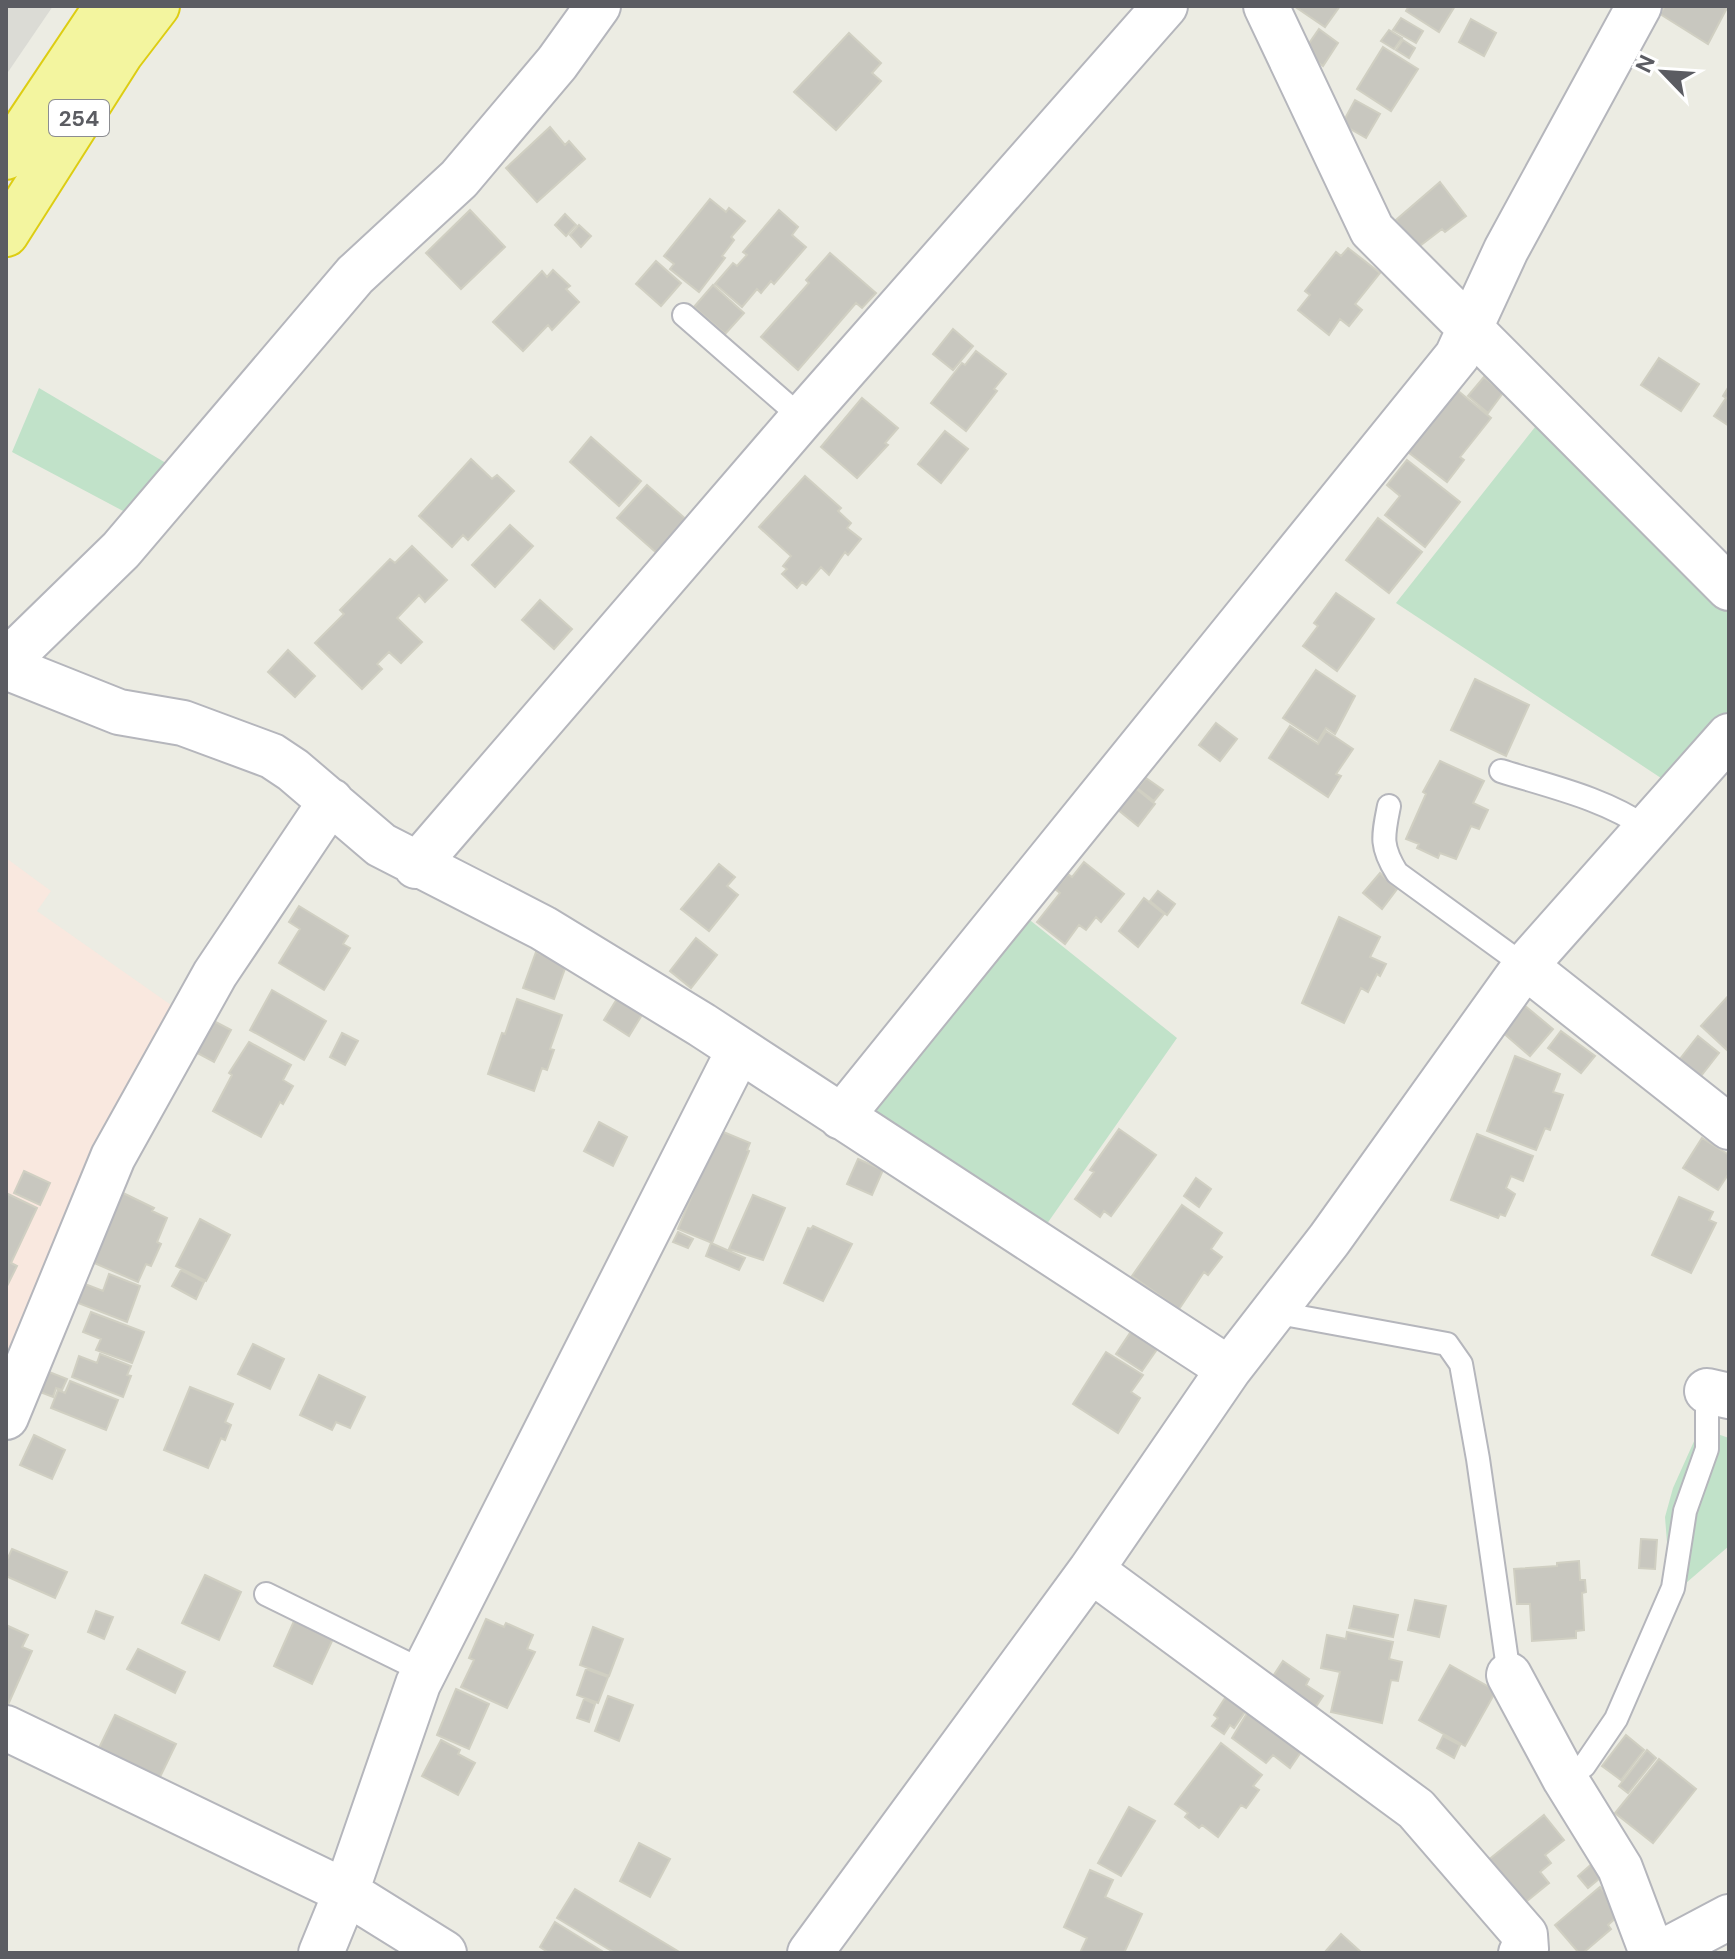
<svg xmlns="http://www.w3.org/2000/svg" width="1735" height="1959" viewBox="0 0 1735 1959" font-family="'DM Sans',sans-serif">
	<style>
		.industrial { fill: #dbdbd5 }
		.medical { fill: #f9e8df }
		.green { fill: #c1e2c9 }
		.building { fill: #c8c7bf; stroke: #d0cfc2; stroke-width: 2 }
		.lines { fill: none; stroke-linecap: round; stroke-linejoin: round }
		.service-casing { stroke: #b5b6bc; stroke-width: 26 }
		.minor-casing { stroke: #b5b6bc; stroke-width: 48 }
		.trunk-casing { stroke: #ddcd13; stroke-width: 48 }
		.service { stroke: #fff; stroke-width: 22 }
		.minor { stroke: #fff; stroke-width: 44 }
		.trunk { stroke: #f3f59f; stroke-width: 44 }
		.labels { text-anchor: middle; stroke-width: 7; stroke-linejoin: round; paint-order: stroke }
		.shield { fill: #fff; stroke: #8c8d91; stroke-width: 2 }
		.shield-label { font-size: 22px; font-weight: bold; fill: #5b5c62 }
	</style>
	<rect width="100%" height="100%" fill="#ecece3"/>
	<path class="industrial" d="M 6,6 L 53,6 L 6,75 Z"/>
	<path class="medical" d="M 6,858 L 51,891 L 37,911 L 181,1012 L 6,1389 Z"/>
	<path class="green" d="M 39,388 L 171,466 L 125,512 L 12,452 Z
		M 1539,422 L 1729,612 L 1729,710 L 1664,780 L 1396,603 Z
		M 1026,917 L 1177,1038 L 1044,1228 L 874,1112 L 876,1105 Z
		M 1700,1428 L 1729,1438 L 1729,1546 L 1686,1583 L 1670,1580 L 1665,1517 L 1673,1488 Z"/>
	<path class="building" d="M 1294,6 L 1340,6 L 1325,27 Z
		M 1409,6 L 1455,6 L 1439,32 L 1406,11 Z
		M 1665,6 L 1728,6 L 1708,44 L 1660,14 Z
		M 1401,18 L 1423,31 L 1416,43 L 1393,30 Z
		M 1471,19 L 1496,33 L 1484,56 L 1459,42 Z
		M 1319,29 L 1338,43 L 1323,66 L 1303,52 Z
		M 1389,30 L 1402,38 L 1394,49 L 1381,41 Z
		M 849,33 L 881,63 L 872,73 L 881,81 L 836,130 L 794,92 Z
		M 1403,40 L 1415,48 L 1409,58 L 1396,50 Z
		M 1383,47 L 1418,69 L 1391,111 L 1357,89 Z
		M 1355,100 L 1380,114 L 1366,138 L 1342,124 Z
		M 550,127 L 565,145 L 569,141 L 585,159 L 537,202 L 506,168 Z
		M 1440,182 L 1466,216 L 1445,232 L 1442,229 L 1417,248 L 1396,220 Z
		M 710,199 L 726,212 L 729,208 L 745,221 L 731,237 L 734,240 L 722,256 L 725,258 L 699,292 L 670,269 L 674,264 L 664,256 Z
		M 470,210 L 505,247 L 461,289 L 426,253 Z
		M 779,210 L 798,227 L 792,235 L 806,247 L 774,284 L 771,281 L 761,293 L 757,289 L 742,307 L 715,284 L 733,263 L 737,266 L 747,255 L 743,252 Z
		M 565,214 L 576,225 L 566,236 L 555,225 Z
		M 579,225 L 591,236 L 581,247 L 570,235 Z
		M 1348,248 L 1380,273 L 1355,304 L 1362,310 L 1349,326 L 1340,319 L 1329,335 L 1298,310 L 1310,295 L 1305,291 L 1336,252 L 1341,256 Z
		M 830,253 L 876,293 L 862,308 L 856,303 L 798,370 L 761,337 L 809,283 L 806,280 Z
		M 656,261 L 681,283 L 661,306 L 636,284 Z
		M 553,270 L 570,286 L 566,289 L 579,302 L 552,330 L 548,325 L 523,351 L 493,322 L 542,271 L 547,277 Z
		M 713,285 L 744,313 L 725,334 L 694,307 Z
		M 953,329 L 973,346 L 953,370 L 933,354 Z
		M 976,351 L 1006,374 L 994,389 L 997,391 L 966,431 L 931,403 L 962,363 L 965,365 Z
		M 1659,358 L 1699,384 L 1681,411 L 1641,385 Z
		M 1484,377 L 1503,393 L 1488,413 L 1468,396 Z
		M 1729,386 L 1729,426 L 1714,416 L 1726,398 L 1723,396 Z
		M 1457,390 L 1491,418 L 1460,457 L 1464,460 L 1447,482 L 1408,452 Z
		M 862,398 L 898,428 L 885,443 L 888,445 L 857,478 L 821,447 Z
		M 945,431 L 968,449 L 941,483 L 918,464 Z
		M 591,437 L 641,481 L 619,506 L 570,462 Z
		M 471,459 L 492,479 L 497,475 L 514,491 L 468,540 L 463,535 L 452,547 L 419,516 Z
		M 1407,460 L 1460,502 L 1425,547 L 1385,515 L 1400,496 L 1387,485 Z
		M 805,476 L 841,508 L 838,511 L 851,523 L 847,528 L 861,539 L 848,555 L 845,552 L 829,575 L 821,567 L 806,585 L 802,582 L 797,588 L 782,574 L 787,569 L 783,566 L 791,556 L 759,527 Z
		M 647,485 L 688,521 L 659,555 L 617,518 Z
		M 1378,518 L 1422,552 L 1389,593 L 1346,560 Z
		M 510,525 L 533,546 L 495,587 L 472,565 Z
		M 412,546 L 447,580 L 425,602 L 419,595 L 397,618 L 422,642 L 401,663 L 389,652 L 377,664 L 382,669 L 362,689 L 315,643 L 344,614 L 340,610 L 390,559 L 395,563 Z
		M 1336,593 L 1374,619 L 1337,671 L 1303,646 L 1318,626 L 1314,623 Z
		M 540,600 L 572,629 L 554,649 L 522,620 Z
		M 288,650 L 315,676 L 295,697 L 268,672 Z
		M 1316,670 L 1355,696 L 1335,734 L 1326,728 L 1318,741 L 1283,718 Z
		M 1475,679 L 1529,705 L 1506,756 L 1451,730 Z
		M 1216,723 L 1237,739 L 1220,761 L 1199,745 Z
		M 1290,726 L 1318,744 L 1326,731 L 1353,749 L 1336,774 L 1341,776 L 1328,797 L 1269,758 Z
		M 1440,761 L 1484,781 L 1473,803 L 1488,810 L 1479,829 L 1471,826 L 1456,859 L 1440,853 L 1438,858 L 1417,848 L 1419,844 L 1406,839 L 1426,794 L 1423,792 Z
		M 1146,778 L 1163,790 L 1154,801 L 1137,788 Z
		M 1134,787 L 1155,804 L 1138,826 L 1117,809 Z
		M 1084,862 L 1124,894 L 1101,922 L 1096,917 L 1086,930 L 1079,925 L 1065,944 L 1037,922 L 1060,893 L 1055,889 L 1068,874 L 1072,877 Z
		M 719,864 L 735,877 L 727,886 L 738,895 L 709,931 L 681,909 Z
		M 1380,873 L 1397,889 L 1382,909 L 1363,893 Z
		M 1158,891 L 1175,904 L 1167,915 L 1150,901 Z
		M 1144,898 L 1164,914 L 1138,947 L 1119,931 Z
		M 299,906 L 348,936 L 343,944 L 350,948 L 324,990 L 279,963 L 300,929 L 289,922 Z
		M 1339,917 L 1380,937 L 1370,957 L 1386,964 L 1380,976 L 1377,974 L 1368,992 L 1361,988 L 1344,1023 L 1302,1003 Z
		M 696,938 L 717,955 L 691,988 L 670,971 Z
		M 536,952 L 567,963 L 554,999 L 523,988 Z
		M 272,990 L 326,1021 L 304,1060 L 250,1030 Z
		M 620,994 L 645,1010 L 629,1036 L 604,1020 Z
		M 1729,995 L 1729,1052 L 1701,1026 Z
		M 517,999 L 562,1015 L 550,1049 L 554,1050 L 547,1070 L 542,1068 L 534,1091 L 488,1074 L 502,1033 L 505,1034 Z
		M 1524,1005 L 1553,1029 L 1530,1056 L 1502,1032 Z
		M 208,1018 L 231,1030 L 214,1062 L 190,1049 Z
		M 1561,1031 L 1595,1056 L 1581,1073 L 1548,1048 Z
		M 342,1033 L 358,1041 L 345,1065 L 330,1057 Z
		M 1698,1036 L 1719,1053 L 1697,1081 L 1676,1064 Z
		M 249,1042 L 291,1065 L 283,1080 L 293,1086 L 283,1104 L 280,1102 L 261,1137 L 213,1111 L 232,1075 L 229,1073 Z
		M 1515,1056 L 1560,1074 L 1553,1092 L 1563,1095 L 1550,1130 L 1545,1128 L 1536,1150 L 1487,1131 Z
		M 599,1122 L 627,1137 L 613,1166 L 584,1151 Z
		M 1119,1129 L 1156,1155 L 1111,1216 L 1104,1211 L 1100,1217 L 1075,1199 L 1094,1172 L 1090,1170 Z
		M 721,1131 L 750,1143 L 747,1150 L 749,1151 L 712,1243 L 678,1229 L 716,1136 Z
		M 1477,1134 L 1533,1156 L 1523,1181 L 1511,1176 L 1506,1188 L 1515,1194 L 1505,1216 L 1500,1214 L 1498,1218 L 1451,1200 Z
		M 1702,1138 L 1729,1155 L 1729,1173 L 1718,1190 L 1683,1168 Z
		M 858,1159 L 883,1170 L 872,1195 L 847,1184 Z
		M 24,1171 L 50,1183 L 40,1205 L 14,1193 Z
		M 1196,1178 L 1211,1189 L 1199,1207 L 1184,1196 Z
		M 6,1193 L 37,1208 L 11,1263 L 17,1266 L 6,1288 Z
		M 123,1193 L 154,1208 L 152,1211 L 167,1218 L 157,1242 L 161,1244 L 151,1266 L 146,1264 L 138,1282 L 92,1262 Z
		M 753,1195 L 785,1208 L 763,1260 L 729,1249 Z
		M 1679,1197 L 1713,1212 L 1709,1220 L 1716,1223 L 1691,1273 L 1652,1255 Z
		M 1182,1205 L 1222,1233 L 1211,1249 L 1222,1257 L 1208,1275 L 1204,1272 L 1179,1309 L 1132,1276 Z
		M 200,1219 L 230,1235 L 206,1281 L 176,1266 Z
		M 813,1226 L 852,1244 L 823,1301 L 784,1283 L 808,1228 L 811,1229 Z
		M 678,1232 L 693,1239 L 688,1248 L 673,1242 Z
		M 711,1243 L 745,1258 L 739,1270 L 706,1256 Z
		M 181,1270 L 204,1282 L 196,1299 L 172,1286 Z
		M 109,1274 L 140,1286 L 127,1322 L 73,1301 L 80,1282 L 103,1291 Z
		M 91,1312 L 144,1332 L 132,1363 L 96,1350 L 101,1339 L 83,1332 Z
		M 1134,1327 L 1160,1345 L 1142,1371 L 1116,1354 Z
		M 253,1344 L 284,1359 L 270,1389 L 238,1374 Z
		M 1106,1352 L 1143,1375 L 1131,1392 L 1140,1398 L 1118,1433 L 1073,1404 Z
		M 100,1354 L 131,1366 L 127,1375 L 131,1376 L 123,1397 L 72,1377 L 79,1356 L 97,1363 Z
		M 39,1368 L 67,1379 L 62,1390 L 56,1388 L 53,1397 L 32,1389 Z
		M 319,1375 L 365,1397 L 350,1428 L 336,1422 L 332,1430 L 300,1415 Z
		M 70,1381 L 118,1400 L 106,1430 L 51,1408 L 58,1390 L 65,1393 Z
		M 190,1387 L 233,1404 L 225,1422 L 231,1425 L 225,1440 L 221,1438 L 208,1468 L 164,1450 Z
		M 34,1435 L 65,1450 L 52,1479 L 20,1465 Z
		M 1641,1539 L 1657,1540 L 1655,1569 L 1639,1568 Z
		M 12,1549 L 67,1572 L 55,1598 L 6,1576 L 6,1562 Z
		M 1579,1561 L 1580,1580 L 1585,1580 L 1586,1592 L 1582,1593 L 1584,1630 L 1576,1631 L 1576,1638 L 1532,1641 L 1530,1604 L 1517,1604 L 1514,1569 L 1557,1566 L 1557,1563 Z
		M 205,1575 L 241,1592 L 219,1640 L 182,1623 Z
		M 1415,1600 L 1446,1606 L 1439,1637 L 1408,1630 Z
		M 1354,1606 L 1398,1615 L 1393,1637 L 1349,1628 Z
		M 96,1611 L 113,1617 L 104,1639 L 88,1632 Z
		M 486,1619 L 504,1627 L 506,1623 L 533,1635 L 527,1649 L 535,1652 L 507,1708 L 461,1687 L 474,1660 L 469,1658 Z
		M 294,1621 L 333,1639 L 312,1684 L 274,1666 Z
		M 6,1625 L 28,1635 L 22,1647 L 32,1651 L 7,1707 Z
		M 593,1627 L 623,1639 L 609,1676 L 580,1665 Z
		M 1347,1632 L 1393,1642 L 1389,1659 L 1402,1662 L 1398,1681 L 1391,1680 L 1382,1723 L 1331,1712 L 1340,1672 L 1321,1668 L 1327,1635 L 1346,1639 Z
		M 138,1649 L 185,1672 L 175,1693 L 127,1669 Z
		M 1283,1661 L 1309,1679 L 1306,1685 L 1323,1696 L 1311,1714 L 1268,1684 Z
		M 1450,1665 L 1496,1691 L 1465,1746 L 1419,1720 Z
		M 586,1669 L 608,1677 L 598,1703 L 577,1695 Z
		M 456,1689 L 489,1704 L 469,1749 L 437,1735 Z
		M 1227,1695 L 1247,1709 L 1234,1728 L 1230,1725 L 1224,1734 L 1212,1726 L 1218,1718 L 1214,1715 Z
		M 608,1696 L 633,1705 L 619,1741 L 595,1731 Z
		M 584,1699 L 595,1704 L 589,1722 L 577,1718 Z
		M 1249,1710 L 1303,1749 L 1290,1768 L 1273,1755 L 1266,1763 L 1232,1738 Z
		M 115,1715 L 176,1744 L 159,1779 L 98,1750 Z
		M 1626,1735 L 1644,1750 L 1621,1780 L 1602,1766 Z
		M 1443,1736 L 1460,1745 L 1454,1758 L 1437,1748 Z
		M 441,1740 L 460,1750 L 458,1754 L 475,1763 L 458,1795 L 422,1776 Z
		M 1221,1743 L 1262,1775 L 1253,1786 L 1259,1790 L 1246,1808 L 1241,1805 L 1218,1837 L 1202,1825 L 1199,1828 L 1185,1817 L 1188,1813 L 1175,1804 Z
		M 1647,1750 L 1656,1758 L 1628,1793 L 1619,1786 Z
		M 1659,1759 L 1696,1789 L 1653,1843 L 1615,1813 Z
		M 1129,1807 L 1155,1821 L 1121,1876 L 1098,1863 Z
		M 1544,1815 L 1564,1840 L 1545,1855 L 1551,1863 L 1540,1872 L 1549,1883 L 1521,1906 L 1486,1862 Z
		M 639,1843 L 670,1859 L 650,1897 L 620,1881 Z
		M 1594,1862 L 1605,1874 L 1588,1888 L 1578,1876 Z
		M 1090,1870 L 1113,1880 L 1105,1897 L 1142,1914 L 1124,1953 L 1080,1953 L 1087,1938 L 1064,1927 Z
		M 1600,1887 L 1614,1903 L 1610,1906 L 1618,1916 L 1608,1925 L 1611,1929 L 1583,1953 L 1579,1953 L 1555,1925 Z
		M 575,1889 L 681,1953 L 615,1953 L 557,1918 Z
		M 555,1922 L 605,1953 L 549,1953 L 540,1947 Z
		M 1341,1934 L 1362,1953 L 1324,1953 Z"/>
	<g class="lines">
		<defs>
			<path id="service" d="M 684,315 L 802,418
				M 1501,771 C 1552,787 1603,798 1647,828
				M 1389,806 C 1383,836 1380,846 1397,873 L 1525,966
				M 1273,1312 L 1447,1344 L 1461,1364 L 1478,1459 L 1509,1675
				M 266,1594 L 425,1672
				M 1565,1779 L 1584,1766 L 1616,1719 L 1673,1588 L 1685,1511 L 1707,1449 L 1707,1391"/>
			<path id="minor" d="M 1266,6 L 1372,230 L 1729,588
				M 6,662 L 121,550 L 355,275 L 459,179 L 557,63 L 598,6
				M 6,667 L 119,712 L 183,723 L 272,756 L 293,770 L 381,845 L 543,928 L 702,1025 L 1229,1369
				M 416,866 L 802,418 L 1165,6
				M 1525,966 L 1729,1127
				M 841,1117 L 1457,356 L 1506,250 L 1639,6
				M 1707,1391 L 1729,1396
				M 6,1417 L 113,1157 L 215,974 L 331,801
				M 1091,1570 L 1416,1809 L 1525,1935 L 1526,1949 L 1521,1953
				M 1509,1675 L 1565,1779 L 1620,1868 L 1652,1953
				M 6,1728 L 346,1892 L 444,1953
				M 321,1953 L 346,1892 L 418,1684 L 739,1050
				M 810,1953 L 1091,1570 L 1229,1369 L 1329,1240 L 1525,966 L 1729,736
				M 1661,1953 L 1729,1917"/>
			<path id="trunk" d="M 6,157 L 107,6
				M 6,234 L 121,53 L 157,6"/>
		</defs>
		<use href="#service" class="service-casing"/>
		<use href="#minor" class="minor-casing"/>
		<use href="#trunk" class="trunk-casing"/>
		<use href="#service" class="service"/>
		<use href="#minor" class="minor"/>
		<use href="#trunk" class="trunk"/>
	</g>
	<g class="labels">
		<rect class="shield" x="49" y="100" width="60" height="36" rx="6"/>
		<g class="shield-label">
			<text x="79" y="126">254</text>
		</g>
	</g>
	<rect width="1735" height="1959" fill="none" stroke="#5b5c62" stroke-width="16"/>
	<g transform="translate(1663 72) rotate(295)" stroke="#ffffff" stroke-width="6" paint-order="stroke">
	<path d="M0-6L14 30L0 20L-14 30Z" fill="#5b5c62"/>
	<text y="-12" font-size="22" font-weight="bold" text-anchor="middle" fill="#5b5c62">N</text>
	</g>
</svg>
